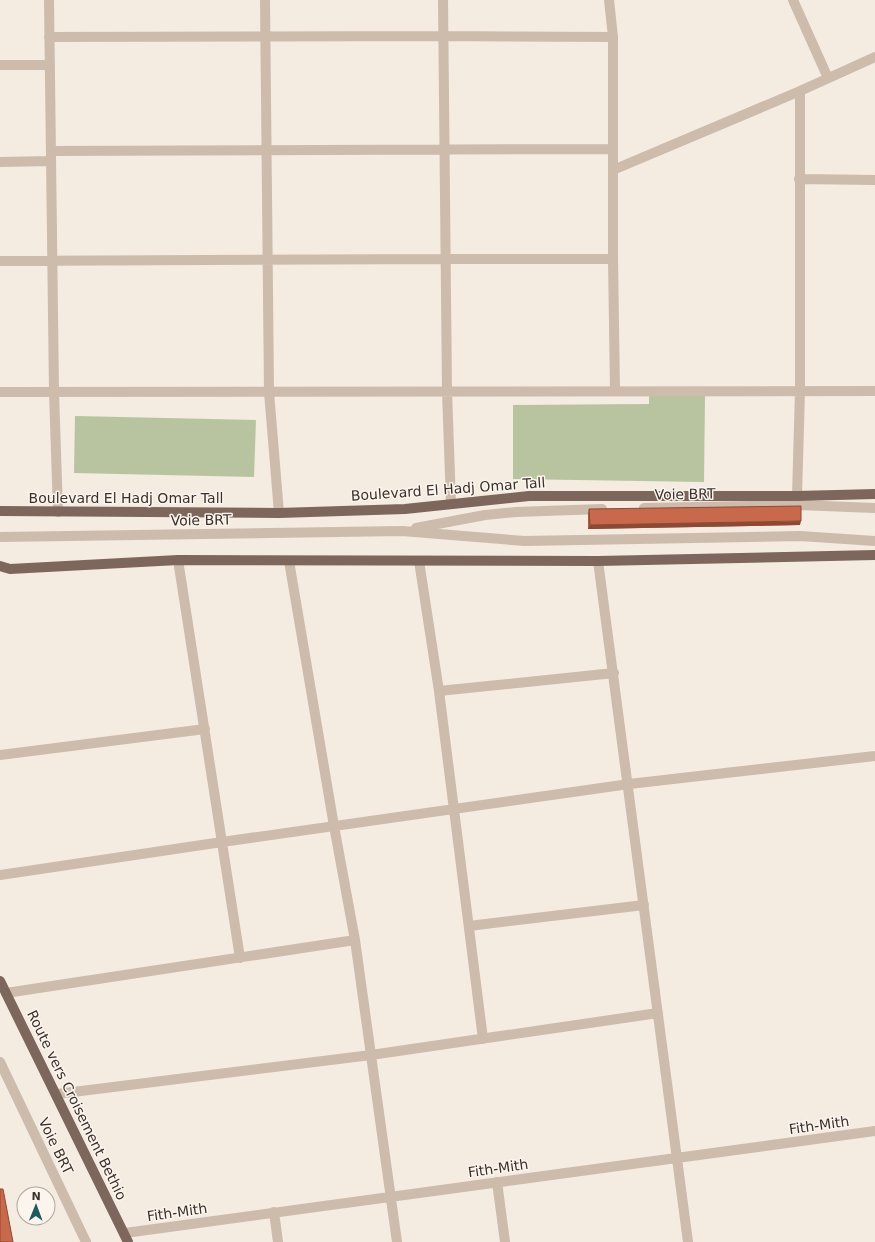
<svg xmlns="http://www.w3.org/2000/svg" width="875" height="1242" viewBox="0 0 875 1242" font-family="'DejaVu Sans',sans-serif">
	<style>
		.green { fill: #b8c4a0 }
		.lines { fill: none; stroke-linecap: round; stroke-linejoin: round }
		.minor { stroke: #cdbbac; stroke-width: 10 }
		.major { stroke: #7d675c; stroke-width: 10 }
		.wall { fill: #ac5a40 }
		.shaded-wall { fill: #8c4a34 }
		.building { fill: #c8694b; stroke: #8c4a34 }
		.labels { text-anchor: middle; stroke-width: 3; stroke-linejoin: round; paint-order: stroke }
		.street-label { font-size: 14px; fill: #3b302b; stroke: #fbf5ee }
	</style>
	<rect width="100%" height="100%" fill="#f4ebe1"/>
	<path class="green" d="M 649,395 L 705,395 L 704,482 L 513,479 L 513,405 L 649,404 Z
		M 75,416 L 256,420 L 254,477 L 74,473 Z"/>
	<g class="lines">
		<path class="minor" d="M 49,0 L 54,392 L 58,512
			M 265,0 L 269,392 L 279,513
			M 443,0 L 447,391 L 451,504
			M 609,0 L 613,37 L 613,259 L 615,391
			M 793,0 L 828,78
			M 49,37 L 443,36 L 613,37
			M 0,65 L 50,65
			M 51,151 L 613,149
			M 0,162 L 51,161
			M 613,170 L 800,91 L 875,57
			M 799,179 L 875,180
			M 0,261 L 446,259 L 613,259
			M 0,392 L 875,391
			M 797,496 L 800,391 L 800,91
			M 644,508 L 799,505 L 875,508
			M 416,528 L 485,515 L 516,512 L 602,509
			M 0,537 L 402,531 L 524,541 L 800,536 L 875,541
			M 178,560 L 240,958
			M 289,561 L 334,826 L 355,940 L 397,1242
			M 419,561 L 439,691 L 483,1039
			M 598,561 L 688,1242
			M 439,691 L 614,673
			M 0,755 L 205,729
			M 0,875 L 222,842 L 629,784 L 875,756
			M 469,926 L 644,905
			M 6,993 L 355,940
			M 0,1062 L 86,1242
			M 57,1094 L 371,1055 L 658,1013
			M 497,1182 L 505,1242
			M 274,1212 L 278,1242
			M 125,1233 L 875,1131"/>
		<path class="major" d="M 0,511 L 279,513 L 405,509 L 529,496 L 797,496 L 875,494
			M 0,566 L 10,569 L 178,560 L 598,561 L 875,555
			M 0,981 L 128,1242"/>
	</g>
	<path class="wall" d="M 589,509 L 800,525 L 588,529 L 588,513 Z"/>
	<path class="shaded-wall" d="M 801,521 L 800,525 L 588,529 L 590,525 Z"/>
	<path class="building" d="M 801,506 L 801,521 L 590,525 L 589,509 Z
		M 0,1189 L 3,1189 L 13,1242 L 0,1242 Z"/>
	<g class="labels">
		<g class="street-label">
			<text transform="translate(448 489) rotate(-4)" y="5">Boulevard El Hadj Omar Tall</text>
			<text transform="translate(685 494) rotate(-1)" y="5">Voie BRT</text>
			<text x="126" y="503">Boulevard El Hadj Omar Tall</text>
			<text transform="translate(201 520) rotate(-1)" y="5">Voie BRT</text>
			<text transform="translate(77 1105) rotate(64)" y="5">Route vers Croisement Bethio</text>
			<text transform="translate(819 1125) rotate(-8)" y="5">Fith-Mith</text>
			<text transform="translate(56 1146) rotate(64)" y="5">Voie BRT</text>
			<text transform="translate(498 1168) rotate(-8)" y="5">Fith-Mith</text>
			<text transform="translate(177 1212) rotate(-8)" y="5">Fith-Mith</text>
		</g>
	</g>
	<g transform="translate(36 1206) rotate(1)"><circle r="19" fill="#fbf5ee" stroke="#aea6a0"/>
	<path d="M0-3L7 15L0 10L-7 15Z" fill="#1f5a5e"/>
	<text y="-6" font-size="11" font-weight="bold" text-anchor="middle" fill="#3b302b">N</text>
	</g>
</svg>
